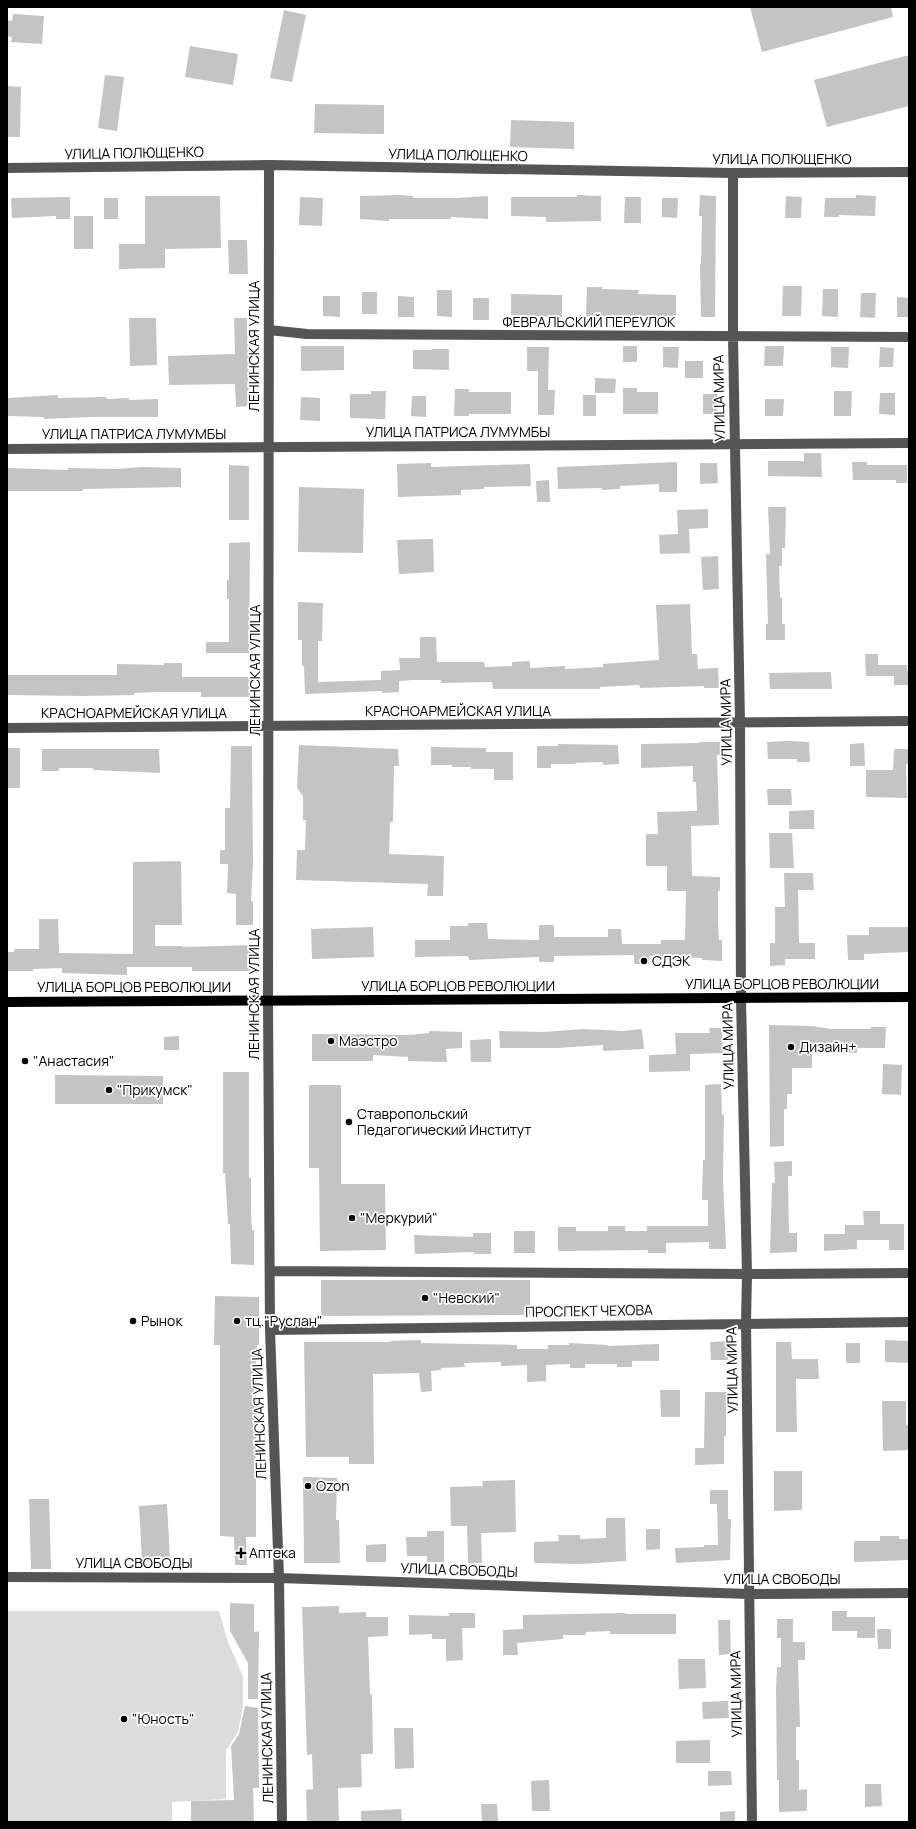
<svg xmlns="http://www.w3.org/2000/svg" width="916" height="1829" viewBox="0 0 916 1829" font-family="Manrope,sans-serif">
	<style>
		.green { fill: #dcdcdc }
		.building { fill: #c4c4c4 }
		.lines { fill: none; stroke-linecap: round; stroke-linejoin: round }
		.minor { stroke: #555; stroke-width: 10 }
		.major { stroke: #000; stroke-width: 10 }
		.poi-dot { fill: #000; stroke: #fff; stroke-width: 1.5 }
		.labels { text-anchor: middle; stroke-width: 3.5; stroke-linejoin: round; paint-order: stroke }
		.street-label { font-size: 14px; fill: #000; stroke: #fff }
		.poi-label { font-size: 14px; fill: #000; stroke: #fff; text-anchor: start }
	</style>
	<rect width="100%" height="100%" fill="#fff"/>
	<path class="green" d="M 7,1611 L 219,1611 L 228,1642 L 243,1676 L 243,1706 L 238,1732 L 226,1750 L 226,1799 L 172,1802 L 172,1822 L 7,1822 Z"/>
	<path class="building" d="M 750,7 L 891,7 L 893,17 L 762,52 Z
		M 284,10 L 306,15 L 292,82 L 270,78 Z
		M 13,14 L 44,16 L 42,44 L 11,42 L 12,37 L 7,36 L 7,20 L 12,21 Z
		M 190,46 L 238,54 L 233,85 L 185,77 Z
		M 909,55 L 909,106 L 827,127 L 814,80 Z
		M 105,75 L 124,77 L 117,131 L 98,128 Z
		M 7,86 L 21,87 L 20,137 L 7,137 Z
		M 315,104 L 384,105 L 384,134 L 314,133 Z
		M 511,120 L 574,122 L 574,149 L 510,147 Z
		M 399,195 L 413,196 L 413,198 L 456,198 L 488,196 L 488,219 L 451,217 L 451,219 L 389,219 L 389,221 L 360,219 L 360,196 Z
		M 577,195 L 601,196 L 601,221 L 546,222 L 546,217 L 511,216 L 511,197 L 577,197 Z
		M 700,195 L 716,196 L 715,317 L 701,317 L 700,264 L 701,264 L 702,216 L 699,216 Z
		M 856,195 L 876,196 L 875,216 L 839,215 L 839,217 L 824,217 L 825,198 L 856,198 Z
		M 145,196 L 220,196 L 221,248 L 165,249 L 165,268 L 119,269 L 119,244 L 145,244 Z
		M 786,196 L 802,197 L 801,218 L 785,218 Z
		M 70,197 L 70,219 L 56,219 L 56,216 L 12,218 L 11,198 Z
		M 300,197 L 323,198 L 322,226 L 299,225 Z
		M 625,197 L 641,197 L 641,223 L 624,223 Z
		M 104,198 L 118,198 L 118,219 L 104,219 Z
		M 662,198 L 678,198 L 677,218 L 662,217 Z
		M 74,216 L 93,216 L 93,249 L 74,249 Z
		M 228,240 L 247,240 L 248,274 L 229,274 Z
		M 783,286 L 802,286 L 801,316 L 782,316 Z
		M 587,287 L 602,287 L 602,289 L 639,290 L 638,294 L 676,295 L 676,316 L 586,316 Z
		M 823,289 L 838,289 L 838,317 L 822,316 Z
		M 437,290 L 452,290 L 452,317 L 437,316 Z
		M 362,292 L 377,292 L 377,314 L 362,314 Z
		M 861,293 L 876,293 L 875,318 L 860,317 Z
		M 511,294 L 562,295 L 562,317 L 511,315 Z
		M 323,296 L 340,296 L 340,317 L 323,316 Z
		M 398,296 L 414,297 L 414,317 L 398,317 Z
		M 897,297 L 909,298 L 909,317 L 897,317 Z
		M 473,298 L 489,298 L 489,320 L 473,320 Z
		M 129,318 L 156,318 L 157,365 L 130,366 Z
		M 234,318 L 247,318 L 249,406 L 236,407 L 235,384 L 169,385 L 168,356 L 235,354 Z
		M 301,346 L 344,346 L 344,370 L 301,371 Z
		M 623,346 L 637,346 L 637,362 L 623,362 Z
		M 765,346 L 784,346 L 783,366 L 764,366 Z
		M 527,347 L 549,347 L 548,390 L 555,390 L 554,415 L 538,415 L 538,371 L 527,371 Z
		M 663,347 L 679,347 L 678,368 L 663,367 Z
		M 831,347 L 849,347 L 848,368 L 831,367 Z
		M 880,347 L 894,348 L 893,367 L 879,367 Z
		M 432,349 L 449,349 L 449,370 L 413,369 L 413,350 L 432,350 Z
		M 685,361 L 703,361 L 703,378 L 685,378 Z
		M 595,378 L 616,379 L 615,393 L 595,393 Z
		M 623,388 L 637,388 L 637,392 L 658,392 L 658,414 L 623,414 Z
		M 455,389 L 469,389 L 469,392 L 511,392 L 511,414 L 469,414 L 469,416 L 454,416 Z
		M 371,391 L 386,391 L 385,419 L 350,418 L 350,394 L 371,394 Z
		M 834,391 L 852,391 L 851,416 L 834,416 Z
		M 880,393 L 895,393 L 895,415 L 879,414 Z
		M 703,394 L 717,394 L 717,414 L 703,414 Z
		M 58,395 L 58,398 L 106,397 L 107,399 L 129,398 L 129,400 L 158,399 L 158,417 L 92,417 L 44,419 L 43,417 L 7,416 L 7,398 Z
		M 583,395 L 596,395 L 596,416 L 583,416 Z
		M 412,396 L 426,396 L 426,417 L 411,416 Z
		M 301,397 L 320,398 L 320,421 L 300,420 Z
		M 765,399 L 784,399 L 783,416 L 765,416 Z
		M 804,453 L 821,453 L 822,477 L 768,476 L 768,461 L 804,461 Z
		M 677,462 L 677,492 L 659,492 L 659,484 L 620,486 L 620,489 L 602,490 L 602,488 L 558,489 L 557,467 Z
		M 852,462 L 867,462 L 867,465 L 907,465 L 907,483 L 896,483 L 896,480 L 853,480 Z
		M 431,463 L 431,467 L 530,464 L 531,486 L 484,487 L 484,489 L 461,490 L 461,495 L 398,497 L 397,464 Z
		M 700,463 L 717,463 L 718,483 L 700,484 Z
		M 229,465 L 249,466 L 249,520 L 229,520 Z
		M 142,467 L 181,468 L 181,487 L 83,489 L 83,491 L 7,491 L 7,468 L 68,470 L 68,468 L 116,469 Z
		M 549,480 L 550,502 L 537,502 L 536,481 Z
		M 299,487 L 364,489 L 363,553 L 298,552 Z
		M 768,507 L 786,507 L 785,548 L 782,548 L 782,566 L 779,566 L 780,598 L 782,598 L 782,624 L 785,624 L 785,640 L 766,640 L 766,624 L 768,624 L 766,554 L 770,554 Z
		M 708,509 L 708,528 L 689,529 L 690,553 L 660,554 L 659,535 L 678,534 L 677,510 Z
		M 433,539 L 434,572 L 399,574 L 397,540 Z
		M 250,542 L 249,653 L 206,653 L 206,642 L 229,642 L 229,599 L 227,599 L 227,580 L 229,580 L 229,543 Z
		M 718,556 L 719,589 L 703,590 L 701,557 Z
		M 298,602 L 323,603 L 322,641 L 318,641 L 318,682 L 381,680 L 381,671 L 400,670 L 399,658 L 420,658 L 420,637 L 436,637 L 437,662 L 484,662 L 485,667 L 512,666 L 512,662 L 530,661 L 530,668 L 565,666 L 565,669 L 603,667 L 603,664 L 659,660 L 656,605 L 690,604 L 692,654 L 697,654 L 698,669 L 718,668 L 719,688 L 704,688 L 704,686 L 640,688 L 639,685 L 600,687 L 600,689 L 493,689 L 492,682 L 441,683 L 441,680 L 414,680 L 399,681 L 399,692 L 382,693 L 382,691 L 305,694 L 304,666 L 302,666 L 302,640 L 298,640 Z
		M 865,654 L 878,654 L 878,665 L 907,665 L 907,670 L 909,670 L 909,685 L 894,685 L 894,676 L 866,676 Z
		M 164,663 L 182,663 L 182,677 L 249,677 L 250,697 L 201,697 L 201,692 L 157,692 L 134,693 L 134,695 L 83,696 L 7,695 L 7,675 L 117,675 L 117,664 L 164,665 Z
		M 831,672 L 832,689 L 770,689 L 769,673 Z
		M 788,741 L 809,742 L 810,762 L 797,762 L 797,759 L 768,759 L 767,742 Z
		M 699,742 L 720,742 L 720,755 L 717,755 L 719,825 L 691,826 L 692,876 L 720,877 L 720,891 L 718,891 L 718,922 L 719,940 L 722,940 L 722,961 L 702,960 L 702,958 L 649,956 L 649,964 L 634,964 L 634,955 L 554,956 L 554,962 L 539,962 L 539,957 L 469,960 L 468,956 L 415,957 L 415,940 L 450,940 L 450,926 L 468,926 L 468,923 L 487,923 L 488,939 L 539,940 L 539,925 L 554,925 L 554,937 L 608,937 L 608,929 L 621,929 L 622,944 L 661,944 L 661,940 L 685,940 L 686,891 L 667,891 L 667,866 L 646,866 L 646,834 L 658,834 L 657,812 L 697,811 L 696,782 L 693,782 L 693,766 L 641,768 L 641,744 L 699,743 Z
		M 864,743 L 865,766 L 850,766 L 850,744 Z
		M 558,744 L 618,745 L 619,764 L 603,765 L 603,762 L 575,763 L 575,764 L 551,764 L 551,768 L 537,768 L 537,746 L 558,746 Z
		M 299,745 L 398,749 L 399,766 L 394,766 L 393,822 L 390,822 L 389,854 L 444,856 L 443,896 L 427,896 L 428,884 L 296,880 L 297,850 L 305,850 L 306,820 L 303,820 L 303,796 L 297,788 Z
		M 231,746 L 252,746 L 253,864 L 251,901 L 253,901 L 253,925 L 236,925 L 236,894 L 227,893 L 228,864 L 220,864 L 220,850 L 225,850 L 225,808 L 230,808 Z
		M 431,747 L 486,748 L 486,752 L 513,752 L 513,780 L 494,780 L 494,769 L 471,769 L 471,767 L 452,767 L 452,765 L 431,765 Z
		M 7,748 L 20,748 L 20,788 L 7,788 Z
		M 42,749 L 159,749 L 160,773 L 93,770 L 93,768 L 59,768 L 59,771 L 42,771 Z
		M 894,749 L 909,749 L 909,764 L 906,764 L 907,798 L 866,797 L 866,770 L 893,770 Z
		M 767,789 L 791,789 L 792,805 L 768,805 Z
		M 814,810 L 814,829 L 789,829 L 789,811 Z
		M 769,833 L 792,833 L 794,868 L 770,868 Z
		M 181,861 L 182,925 L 155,925 L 155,946 L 182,946 L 182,947 L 252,945 L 252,971 L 192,971 L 192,967 L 127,967 L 127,975 L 62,973 L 62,968 L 33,969 L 33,971 L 7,971 L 7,952 L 14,952 L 14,949 L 39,949 L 39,919 L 58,919 L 59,953 L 133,954 L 133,862 Z
		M 784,873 L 813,873 L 814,890 L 798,890 L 799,943 L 815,943 L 815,959 L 785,959 L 785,965 L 770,966 L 770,943 L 775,943 L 775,907 L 785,907 Z
		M 373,927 L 374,957 L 312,959 L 311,929 Z
		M 869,927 L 908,927 L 909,952 L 864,954 L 864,960 L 848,960 L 847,935 L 869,935 Z
		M 769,1025 L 812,1026 L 831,1029 L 871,1029 L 871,1027 L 886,1027 L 885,1048 L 857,1048 L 857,1053 L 812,1051 L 812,1068 L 792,1068 L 792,1094 L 787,1094 L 787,1109 L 784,1109 L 784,1146 L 770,1147 Z
		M 709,1028 L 722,1028 L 723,1053 L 690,1054 L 690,1071 L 649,1072 L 649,1055 L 676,1054 L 675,1033 L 710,1033 Z
		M 583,1029 L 623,1031 L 642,1029 L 644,1049 L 603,1051 L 603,1045 L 557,1048 L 500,1048 L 499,1031 L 544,1032 Z
		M 429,1031 L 462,1032 L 462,1048 L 446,1049 L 447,1062 L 408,1061 L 408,1057 L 373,1055 L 373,1061 L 312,1061 L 312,1034 L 408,1035 L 429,1033 Z
		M 179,1036 L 179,1050 L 164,1050 L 164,1037 Z
		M 491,1039 L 491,1062 L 471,1062 L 470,1040 Z
		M 883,1064 L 902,1065 L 901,1095 L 882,1094 Z
		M 223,1072 L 249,1072 L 249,1178 L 251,1178 L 251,1213 L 252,1230 L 254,1230 L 254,1265 L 231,1264 L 230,1224 L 228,1224 L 225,1173 L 223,1173 Z
		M 55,1075 L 163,1076 L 163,1104 L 55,1104 Z
		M 721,1084 L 722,1115 L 724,1115 L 723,1178 L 726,1249 L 709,1249 L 709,1242 L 666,1243 L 666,1253 L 648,1253 L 648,1250 L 558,1251 L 558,1227 L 576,1227 L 576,1231 L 608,1231 L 608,1226 L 625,1226 L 625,1231 L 647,1231 L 647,1226 L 708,1226 L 708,1200 L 702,1200 L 703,1160 L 705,1160 L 705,1085 Z
		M 309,1085 L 341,1085 L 341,1184 L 385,1184 L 386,1250 L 320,1251 L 319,1168 L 309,1168 Z
		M 792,1161 L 792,1176 L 788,1176 L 789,1233 L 797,1233 L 797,1252 L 770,1253 L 772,1183 L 775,1183 L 774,1162 Z
		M 863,1211 L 880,1211 L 880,1224 L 904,1224 L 904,1250 L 889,1250 L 889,1240 L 857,1240 L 857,1249 L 824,1251 L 824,1234 L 845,1234 L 845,1225 L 864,1225 Z
		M 514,1231 L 535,1231 L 535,1253 L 514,1253 Z
		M 473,1233 L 491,1233 L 491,1254 L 474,1254 L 474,1252 L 415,1254 L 414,1235 L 473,1237 Z
		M 321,1280 L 530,1280 L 530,1315 L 321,1316 Z
		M 215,1296 L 259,1297 L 259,1345 L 257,1345 L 256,1363 L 256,1537 L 246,1537 L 247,1565 L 235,1565 L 234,1537 L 220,1536 L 220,1345 L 214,1345 Z
		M 421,1340 L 421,1343 L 517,1345 L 517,1349 L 548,1349 L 548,1345 L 569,1345 L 569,1343 L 608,1345 L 608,1346 L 659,1344 L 659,1361 L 632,1361 L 632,1367 L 617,1367 L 617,1364 L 585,1364 L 585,1368 L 570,1368 L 570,1364 L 546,1365 L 546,1381 L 527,1382 L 527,1365 L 501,1366 L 501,1362 L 464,1363 L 465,1367 L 441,1368 L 441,1370 L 431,1371 L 432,1391 L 421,1392 L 419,1373 L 373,1374 L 374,1464 L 349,1464 L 349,1457 L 306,1457 L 304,1342 L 390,1342 L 390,1341 Z
		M 885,1340 L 909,1341 L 909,1363 L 885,1362 Z
		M 728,1341 L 728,1360 L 711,1360 L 710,1342 Z
		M 776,1342 L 791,1342 L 792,1359 L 818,1359 L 819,1379 L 796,1379 L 797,1432 L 776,1432 Z
		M 846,1343 L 860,1343 L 860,1363 L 846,1363 Z
		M 660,1390 L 680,1390 L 680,1417 L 661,1417 Z
		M 705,1392 L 726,1392 L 726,1436 L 724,1436 L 724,1464 L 695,1465 L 695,1448 L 704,1448 Z
		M 882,1401 L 906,1401 L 906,1425 L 909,1425 L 909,1450 L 883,1451 Z
		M 774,1471 L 802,1471 L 802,1510 L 774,1511 Z
		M 303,1477 L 337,1478 L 336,1520 L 339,1520 L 340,1563 L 304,1563 Z
		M 515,1480 L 516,1532 L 481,1533 L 482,1563 L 468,1563 L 467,1526 L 451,1526 L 450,1487 L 483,1486 L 482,1481 Z
		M 710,1490 L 728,1490 L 728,1519 L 731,1519 L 730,1560 L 676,1563 L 675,1548 L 704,1547 L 704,1545 L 718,1545 L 717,1504 L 710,1504 Z
		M 29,1499 L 49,1499 L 51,1569 L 31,1569 Z
		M 167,1504 L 170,1560 L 142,1562 L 139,1506 Z
		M 606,1518 L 625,1518 L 626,1561 L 580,1564 L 534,1563 L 534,1542 L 559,1541 L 558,1535 L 580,1535 L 580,1539 L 606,1538 Z
		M 646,1529 L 660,1529 L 660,1549 L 646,1550 Z
		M 427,1531 L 444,1531 L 444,1562 L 427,1562 L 427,1556 L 407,1556 L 406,1537 L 427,1537 Z
		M 880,1536 L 899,1536 L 899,1539 L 909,1539 L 909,1560 L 854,1562 L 854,1541 L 880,1541 Z
		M 386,1544 L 386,1562 L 366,1562 L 366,1545 Z
		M 230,1603 L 254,1604 L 254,1632 L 259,1631 L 258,1699 L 248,1699 L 248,1663 L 230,1631 Z
		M 339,1606 L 339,1613 L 366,1612 L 366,1617 L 388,1617 L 388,1636 L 368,1637 L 370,1694 L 372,1695 L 373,1754 L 361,1754 L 362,1787 L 338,1788 L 339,1822 L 307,1822 L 306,1790 L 313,1789 L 312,1754 L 307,1755 L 302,1607 Z
		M 832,1611 L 847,1611 L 847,1617 L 875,1617 L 875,1638 L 857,1638 L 857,1631 L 832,1631 Z
		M 449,1613 L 475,1613 L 475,1628 L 462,1628 L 463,1660 L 446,1661 L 446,1639 L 432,1639 L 432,1634 L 409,1635 L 409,1615 L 449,1616 Z
		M 625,1613 L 626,1614 L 676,1614 L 676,1634 L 610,1634 L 610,1631 L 586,1632 L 586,1635 L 563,1635 L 563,1639 L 517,1643 L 518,1655 L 503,1655 L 503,1630 L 523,1629 L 523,1615 Z
		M 777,1619 L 793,1619 L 793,1642 L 805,1642 L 805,1660 L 798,1660 L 800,1727 L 796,1727 L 796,1760 L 799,1760 L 799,1790 L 807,1789 L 807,1811 L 779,1812 L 779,1780 L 777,1780 L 776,1689 L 777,1667 L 781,1667 L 781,1638 L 777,1638 Z
		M 718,1620 L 730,1620 L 731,1654 L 719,1655 Z
		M 877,1629 L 891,1629 L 891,1649 L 878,1649 Z
		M 678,1659 L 705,1659 L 706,1688 L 679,1689 Z
		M 728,1701 L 729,1718 L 703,1719 L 702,1702 Z
		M 245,1706 L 258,1708 L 259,1788 L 253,1788 L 254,1822 L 191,1822 L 191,1801 L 234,1800 L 231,1746 L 239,1734 Z
		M 394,1728 L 413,1728 L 414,1768 L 395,1769 Z
		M 710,1740 L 710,1763 L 676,1763 L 676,1741 Z
		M 708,1771 L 731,1771 L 732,1785 L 708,1786 Z
		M 549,1780 L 550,1811 L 532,1811 L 531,1781 Z
		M 865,1784 L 881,1784 L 882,1806 L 865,1807 Z
		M 481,1804 L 497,1804 L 498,1822 L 482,1822 Z
		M 401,1809 L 402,1822 L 361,1822 L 361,1811 Z
		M 735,1811 L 735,1822 L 720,1822 L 720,1812 Z"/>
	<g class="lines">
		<path class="minor" d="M 269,165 L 268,1000 L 270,1330 L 279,1578 L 282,1822
			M 7,168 L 269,165 L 733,173 L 909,172
			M 733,173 L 733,337 L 740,722 L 741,999 L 747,1274 L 746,1323 L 752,1822
			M 269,330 L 307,334 L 909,337
			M 7,449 L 909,443
			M 7,728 L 909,721
			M 271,1271 L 747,1274 L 909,1273
			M 270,1330 L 909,1322
			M 7,1577 L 279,1578 L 749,1594 L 909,1593"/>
		<path class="major" d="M 7,1002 L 909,997"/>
	</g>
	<g class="poi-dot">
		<circle cx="644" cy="961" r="4"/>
		<circle cx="331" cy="1041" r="4"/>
		<circle cx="791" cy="1047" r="4"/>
		<circle cx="25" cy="1061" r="4"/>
		<circle cx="109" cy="1090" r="4"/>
		<circle cx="349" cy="1122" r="4"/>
		<circle cx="352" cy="1218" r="4"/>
		<circle cx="425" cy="1298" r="4"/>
		<circle cx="133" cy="1321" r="4"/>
		<circle cx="237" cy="1321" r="4"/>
		<circle cx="308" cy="1486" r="4"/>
		<path d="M239 1547h4v4h4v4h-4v4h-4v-4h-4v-4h4z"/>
		<circle cx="124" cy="1719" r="4"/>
	</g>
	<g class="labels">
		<g class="street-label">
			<text transform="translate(134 153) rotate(-1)" y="5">УЛИЦА ПОЛЮЩЕНКО</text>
			<text transform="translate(458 155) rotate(1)" y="5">УЛИЦА ПОЛЮЩЕНКО</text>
			<text x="782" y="164">УЛИЦА ПОЛЮЩЕНКО</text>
			<text x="589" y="327">ФЕВРАЛЬСКИЙ ПЕРЕУЛОК</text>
			<text transform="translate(254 346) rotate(-90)" y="5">ЛЕНИНСКАЯ УЛИЦА</text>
			<text transform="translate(719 398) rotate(-91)" y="5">УЛИЦА МИРА</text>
			<text x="458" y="437">УЛИЦА ПАТРИСА ЛУМУМБЫ</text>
			<text x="134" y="439">УЛИЦА ПАТРИСА ЛУМУМБЫ</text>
			<text transform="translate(255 670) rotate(-90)" y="5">ЛЕНИНСКАЯ УЛИЦА</text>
			<text x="458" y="716">КРАСНОАРМЕЙСКАЯ УЛИЦА</text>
			<text x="134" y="718">КРАСНОАРМЕЙСКАЯ УЛИЦА</text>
			<text transform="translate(726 722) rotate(-91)" y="5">УЛИЦА МИРА</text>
			<text x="782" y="989">УЛИЦА БОРЦОВ РЕВОЛЮЦИИ</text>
			<text x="458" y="991">УЛИЦА БОРЦОВ РЕВОЛЮЦИИ</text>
			<text x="134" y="992">УЛИЦА БОРЦОВ РЕВОЛЮЦИИ</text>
			<text transform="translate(254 994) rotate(-90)" y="5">ЛЕНИНСКАЯ УЛИЦА</text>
			<text transform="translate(728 1046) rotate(-91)" y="5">УЛИЦА МИРА</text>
			<text transform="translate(589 1311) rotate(-1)" y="5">ПРОСПЕКТ ЧЕХОВА</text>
			<text transform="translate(732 1370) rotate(-91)" y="5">УЛИЦА МИРА</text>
			<text transform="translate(259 1414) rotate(-92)" y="5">ЛЕНИНСКАЯ УЛИЦА</text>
			<text x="134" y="1568">УЛИЦА СВОБОДЫ</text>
			<text transform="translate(459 1570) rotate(2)" y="5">УЛИЦА СВОБОДЫ</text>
			<text x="782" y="1584">УЛИЦА СВОБОДЫ</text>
			<text transform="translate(736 1694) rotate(-91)" y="5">УЛИЦА МИРА</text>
			<text transform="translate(267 1738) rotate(-91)" y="5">ЛЕНИНСКАЯ УЛИЦА</text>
		</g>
		<g class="poi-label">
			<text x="652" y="966">СДЭК</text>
			<text x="339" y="1046">Маэстро</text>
			<text x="799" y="1052">Дизайн+</text>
			<text x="33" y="1066">"Анастасия"</text>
			<text x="117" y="1095">"Прикумск"</text>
			<text x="357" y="1119">Ставропольский<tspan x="357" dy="16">Педагогический Институт</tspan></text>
			<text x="360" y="1223">"Меркурий"</text>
			<text x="433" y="1303">"Невский"</text>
			<text x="141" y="1326">Рынок</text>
			<text x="245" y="1326">тц."Руслан"</text>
			<text x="316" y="1491">Ozon</text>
			<text x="249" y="1558">Аптека</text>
			<text x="132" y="1724">"Юность"</text>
		</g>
	</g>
	<rect width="916" height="1829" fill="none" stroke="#000000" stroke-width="16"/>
</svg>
